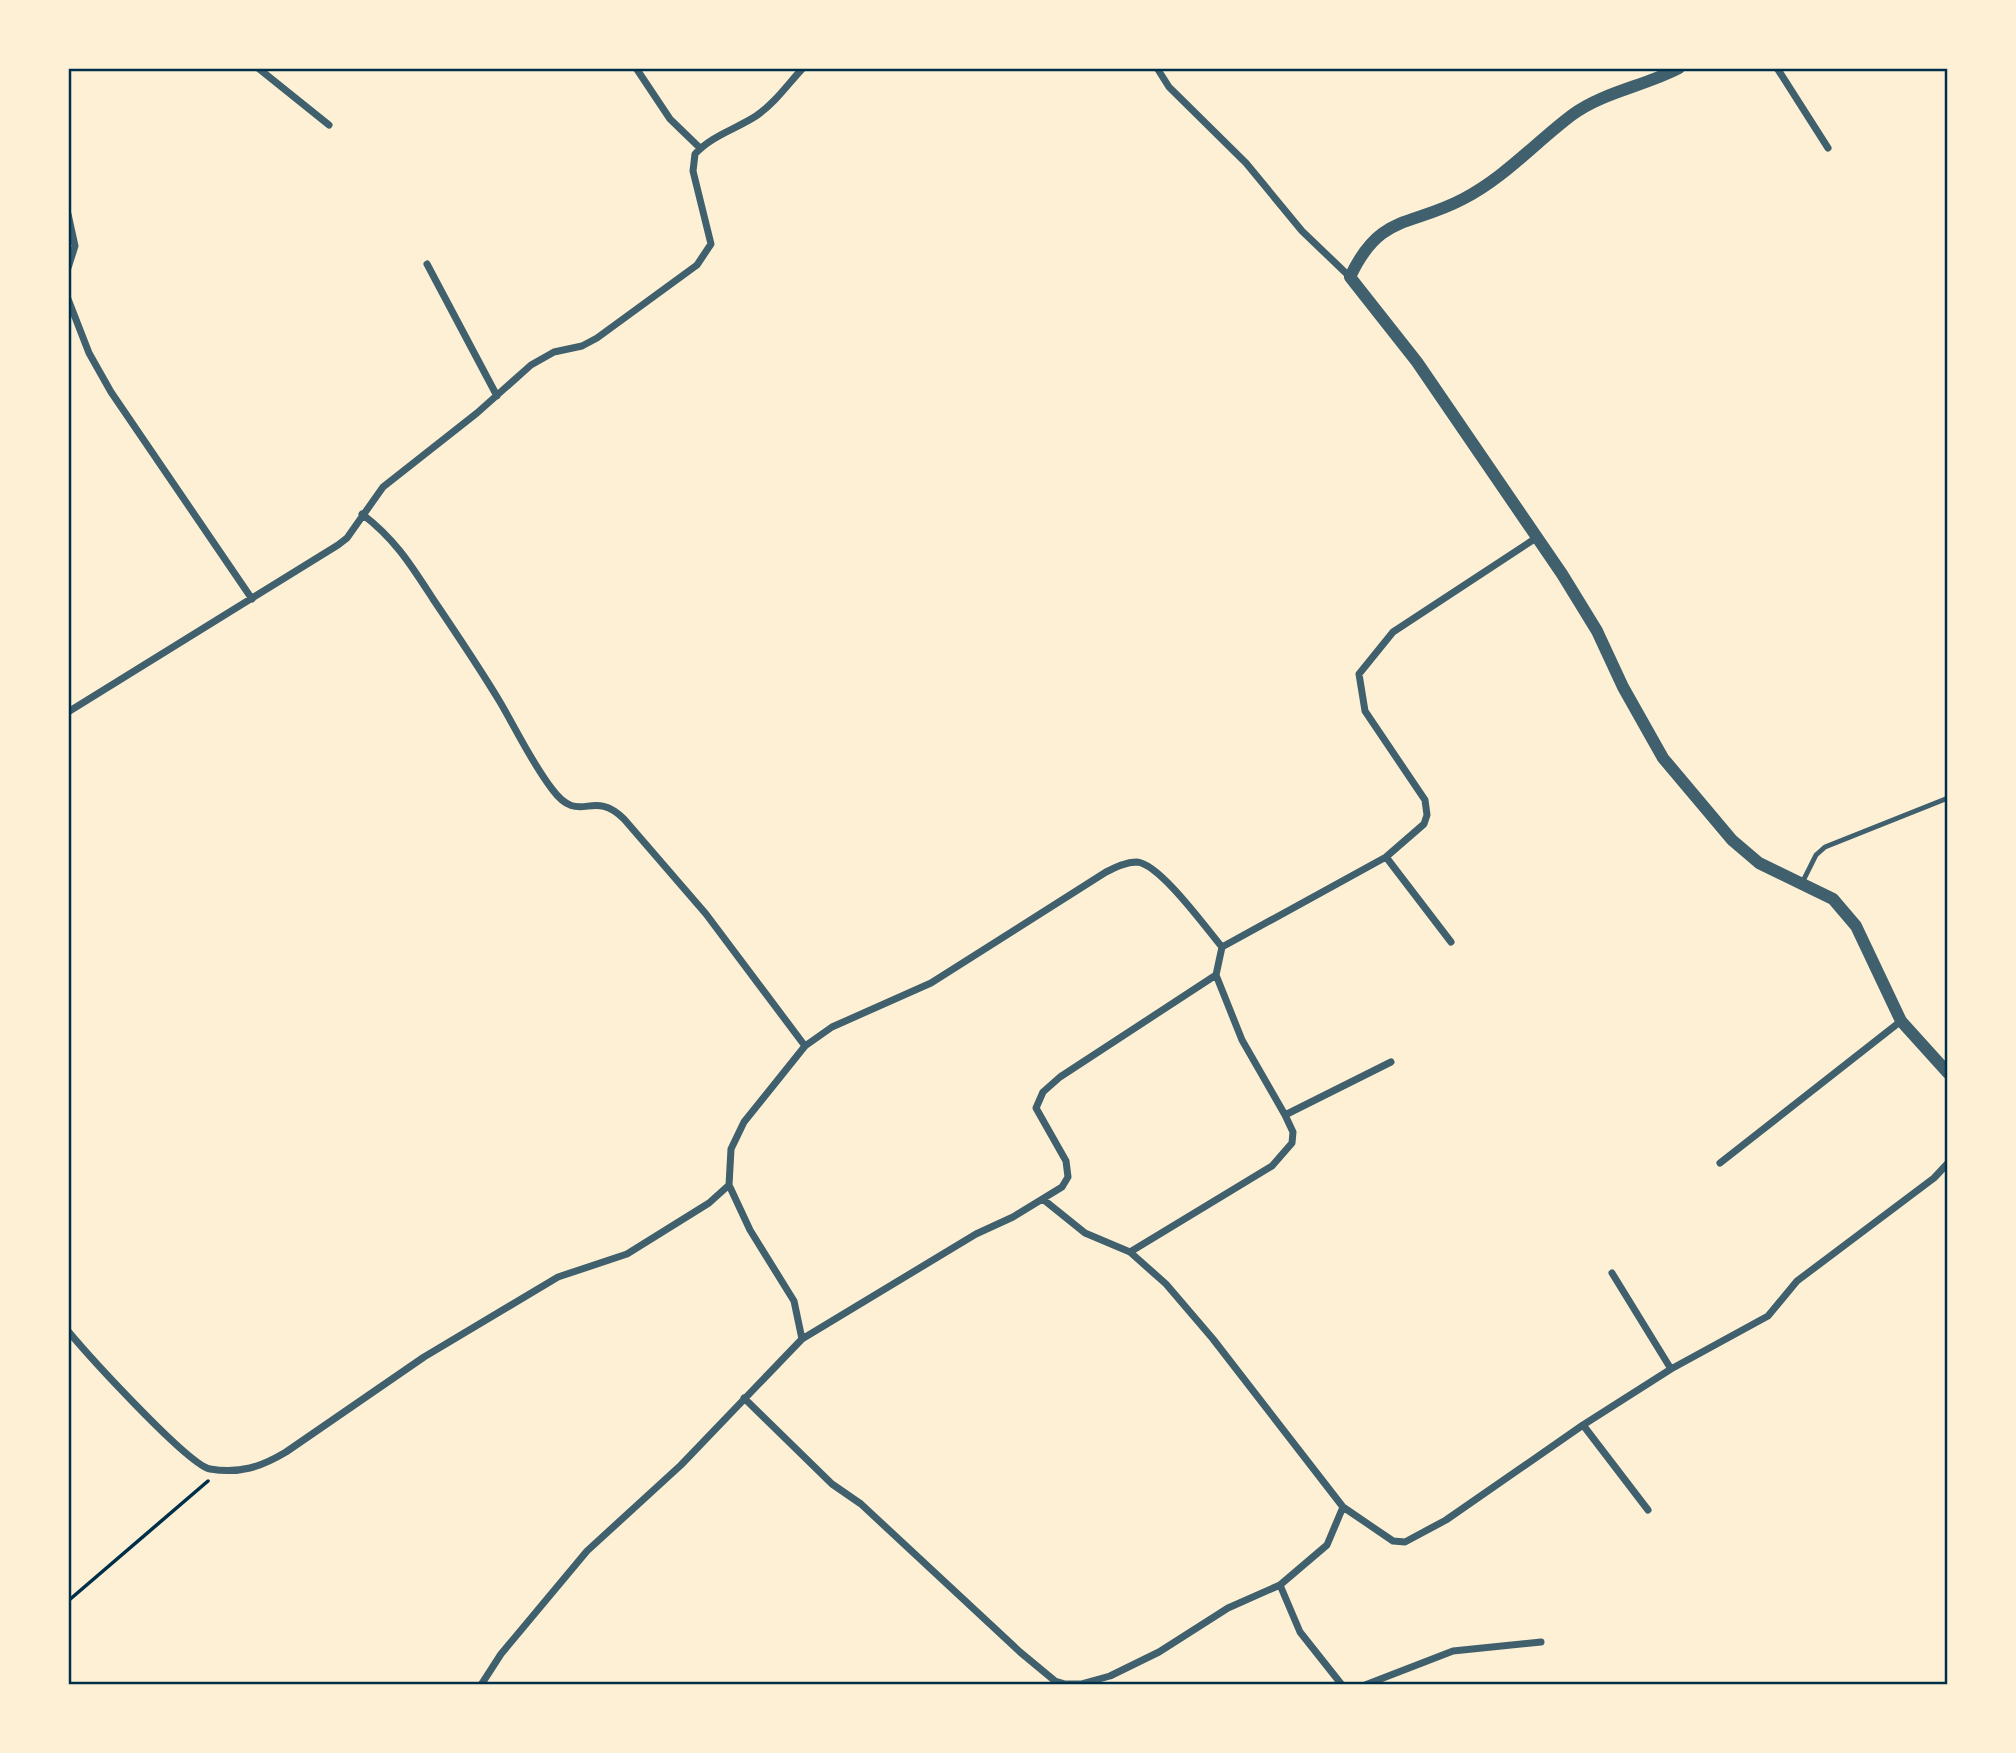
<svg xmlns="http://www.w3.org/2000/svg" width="2016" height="1753" viewBox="0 0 2016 1753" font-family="Roboto,sans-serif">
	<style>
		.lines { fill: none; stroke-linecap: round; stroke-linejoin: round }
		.path { stroke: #003049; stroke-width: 3.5 }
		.service { stroke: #3f606c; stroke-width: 5 }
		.minor { stroke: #3f606c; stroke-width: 7 }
		.tertiary { stroke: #3f606c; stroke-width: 12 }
		.neatline { fill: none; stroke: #003049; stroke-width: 2.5 }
	</style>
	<rect width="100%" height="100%" fill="#fdf0d5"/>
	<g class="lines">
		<path class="path" d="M 68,1601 L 208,1481"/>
		<path class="service" d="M 1802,883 L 1816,855 L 1825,847 L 1948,798"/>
		<path class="minor" d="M 258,68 L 329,125
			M 636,68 L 670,119 L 700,148
			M 1157,68 L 1169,87 L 1246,163 L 1302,231 L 1350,277
			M 1777,68 L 1828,148
			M 68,214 L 75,246 L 68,268
			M 427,264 L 497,396
			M 68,299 L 89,353 L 111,392 L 252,599
			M 362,514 C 395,539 411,565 433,599 C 456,633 479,667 500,702 C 517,731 532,763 552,789 C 580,827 592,787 624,819 L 706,914 L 805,1046
			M 68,712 L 338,545 L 347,538 L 383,487 L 477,413 L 531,365 L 554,352 L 582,346 L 597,338 L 697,265 L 711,244 L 693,171 L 695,154 C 711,136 736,129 756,116 C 775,103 787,85 803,68
			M 1386,857 L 1451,942
			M 1222,947 L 1386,857 L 1424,824 L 1427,815 L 1425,800 L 1365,711 L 1359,674 L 1393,632 L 1536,538
			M 1285,1115 L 1391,1062
			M 1720,1163 L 1901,1021
			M 1044,1200 L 1085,1233 L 1130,1252 L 1166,1284 L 1213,1339 L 1343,1507
			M 1130,1252 L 1272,1166 L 1292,1143 L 1293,1132 L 1285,1115 L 1242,1040 L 1216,975
			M 1612,1273 L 1671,1369
			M 68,1331 C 88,1355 188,1465 210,1469 C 240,1474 261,1467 286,1452 L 424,1357 L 558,1277 L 627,1254 L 709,1203 L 729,1185
			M 802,1339 L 794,1301 L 750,1230 L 729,1185 L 731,1149 L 744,1122 L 805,1046 L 832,1027 L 931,983 L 1106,872 C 1116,867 1126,862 1137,862 C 1160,864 1206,928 1222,947
			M 744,1398 L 832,1484 L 861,1504 L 1020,1652 L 1055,1681 L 1065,1684 L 1081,1684 L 1110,1676 L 1159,1652 L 1228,1608 L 1280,1585 L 1327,1545 L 1343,1507 L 1393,1541 L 1405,1542 L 1446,1520 L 1583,1425 L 1671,1369 L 1768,1316 L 1797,1281 L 1934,1178 L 1948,1163
			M 1583,1425 L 1648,1510
			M 1280,1585 L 1300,1632 L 1342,1685
			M 481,1685 L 501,1654 L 587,1551 L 681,1465 L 802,1339 L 976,1234 L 1013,1217 L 1062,1187 L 1068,1177 L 1066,1161 L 1036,1108 L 1043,1092 L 1060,1077 L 1216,975 L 1222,947
			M 1365,1685 L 1453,1651 L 1541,1642"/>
		<path class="tertiary" d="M 1679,68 C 1645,86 1603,92 1572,115 C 1536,142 1504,178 1463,199 C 1410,227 1380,213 1350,277 L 1417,362 L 1562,574 L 1597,631 L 1623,687 L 1663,758 L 1732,840 L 1759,863 L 1833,899 L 1856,926 L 1901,1021 L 1948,1073"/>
	</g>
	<rect width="2016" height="1753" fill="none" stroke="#fdf0d5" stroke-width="140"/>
	<rect x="70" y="70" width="1876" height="1613" class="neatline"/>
</svg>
